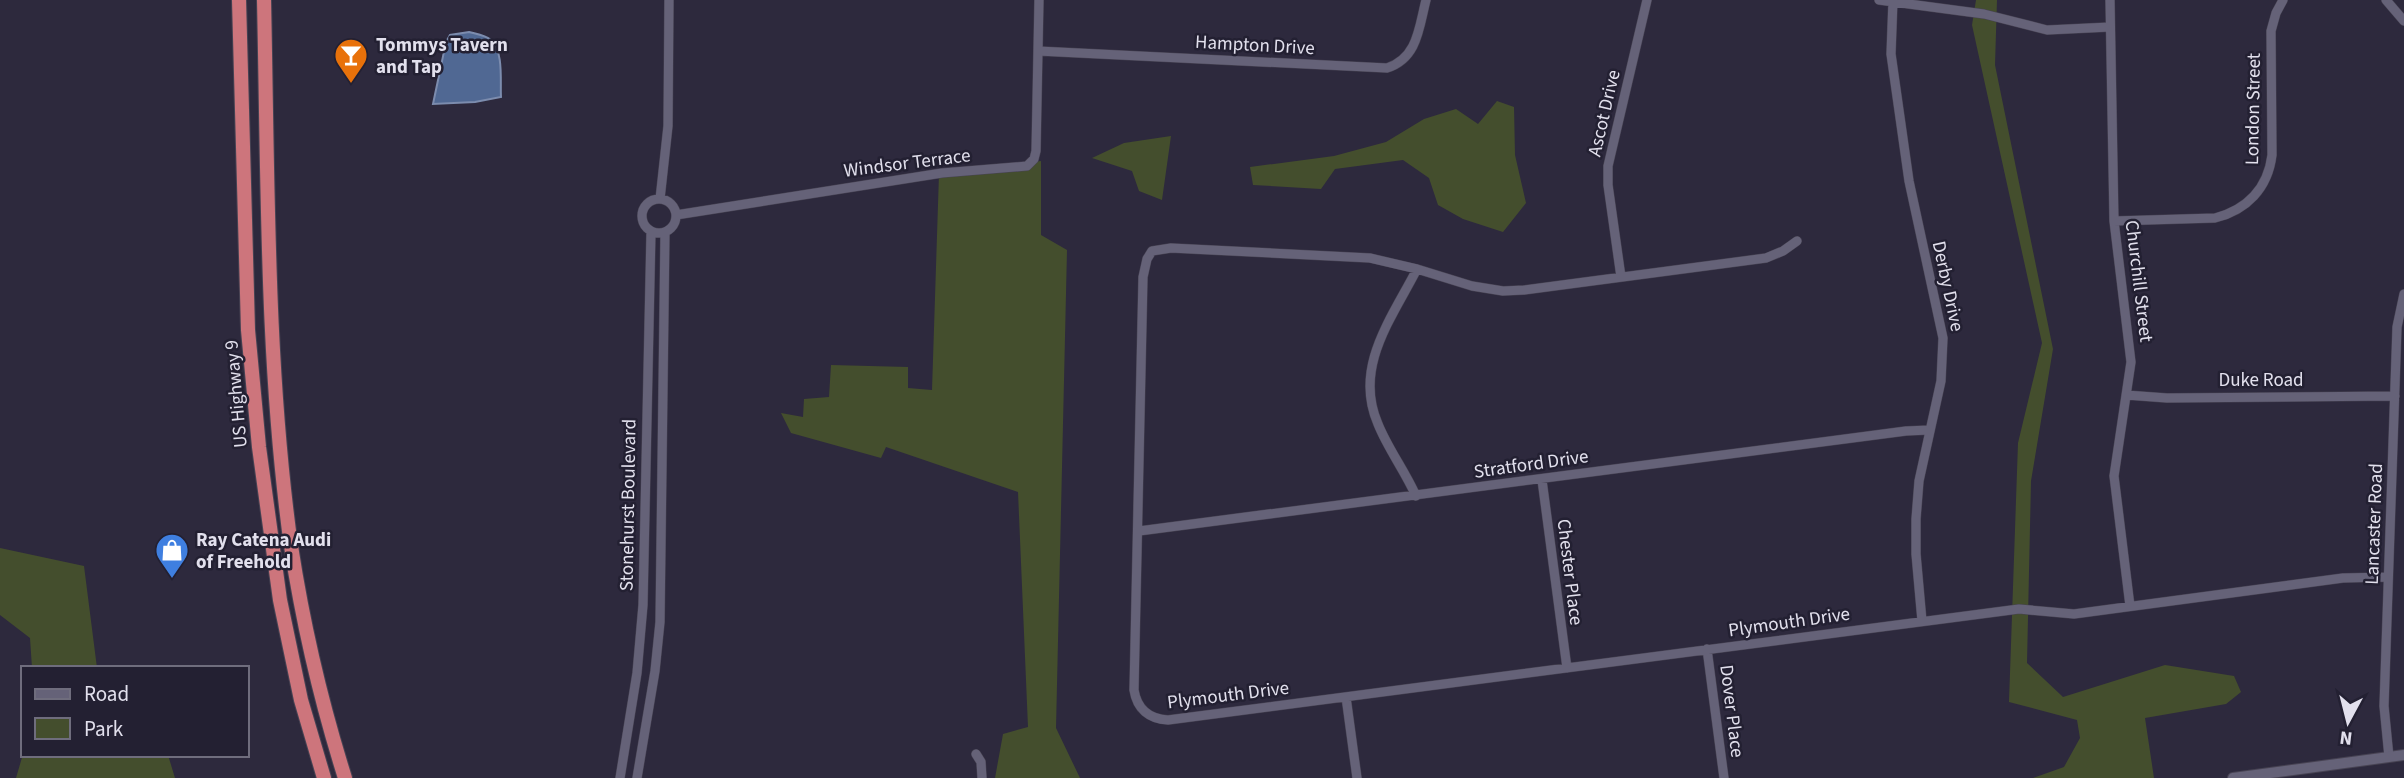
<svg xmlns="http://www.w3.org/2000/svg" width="2404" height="778" viewBox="0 0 2404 778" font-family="'Source Sans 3',sans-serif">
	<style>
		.green { fill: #444e2d }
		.water { fill: #506893; stroke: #7c8cae; stroke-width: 2 }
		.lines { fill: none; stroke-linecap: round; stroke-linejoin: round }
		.minor-casing { stroke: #474353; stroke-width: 10 }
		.tertiary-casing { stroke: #474353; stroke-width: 12 }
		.trunk-casing { stroke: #474353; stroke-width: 16 }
		.minor { stroke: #656278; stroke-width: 9 }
		.tertiary { stroke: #656278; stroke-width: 10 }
		.trunk { stroke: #cd757c; stroke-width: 14 }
		.labels { text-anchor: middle; stroke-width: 5; stroke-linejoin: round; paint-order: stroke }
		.poi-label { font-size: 19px; font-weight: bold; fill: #e2e0ed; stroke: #232032; text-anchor: start }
		.street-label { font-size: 19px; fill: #e2e0ed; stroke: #232032 }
	</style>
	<rect width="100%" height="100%" fill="#2d293d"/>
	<path class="green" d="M 1976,0 L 1997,0 L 1995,65 L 2053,349 L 2031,481 L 2027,663 L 2063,697 L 2165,665 L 2234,676 L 2241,692 L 2226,704 L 2145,718 L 2154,778 L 2033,778 L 2064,767 L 2080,738 L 2077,720 L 2009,702 L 2018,443 L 2042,343 L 1972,25 Z
		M 1497,101 L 1514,107 L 1515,155 L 1526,203 L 1503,232 L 1463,219 L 1438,205 L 1429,178 L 1403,160 L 1335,169 L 1321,189 L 1253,185 L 1250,167 L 1334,156 L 1386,142 L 1424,119 L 1456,109 L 1478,124 Z
		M 1171,136 L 1162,200 L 1139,191 L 1132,171 L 1092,158 L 1124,143 Z
		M 1041,161 L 1041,235 L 1067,250 L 1056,728 L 1080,778 L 995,778 L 1003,734 L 1028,727 L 1018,492 L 886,447 L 881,458 L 791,433 L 781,413 L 803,417 L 804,399 L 829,397 L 831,365 L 908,367 L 908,388 L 932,390 L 939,174 Z
		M 0,548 L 84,566 L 97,668 L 32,668 L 30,638 L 0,615 Z
		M 23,754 L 168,755 L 175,778 L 16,778 Z"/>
	<path class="water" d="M 469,32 C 476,34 485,35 491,40 C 504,52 500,81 501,97 L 475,102 L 433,104 L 446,42 L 450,35 Z"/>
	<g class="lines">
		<defs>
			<path id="minor" d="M 1879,0 L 1984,14 L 2047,30 L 2110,27
				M 1893,0 L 1891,54 L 1909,181 L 1943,338 L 1941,381 L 1919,481 L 1916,519 L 1916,554 L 1922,621
				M 2110,0 L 2114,221 L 2131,362 L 2114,476 L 2130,606
				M 2386,0 L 2404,21
				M 1038,51 L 1387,68 C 1418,58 1419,27 1426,0
				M642 216a17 17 0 1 1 34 0a17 17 0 1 1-34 0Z
				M 660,199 L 668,126 L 669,0
				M 676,215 L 942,173 L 1027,166 L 1034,159 L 1036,151 L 1039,0
				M 2114,221 L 2215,218 C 2247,210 2268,188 2272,155 L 2271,31 L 2276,13 L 2283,0
				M 1797,241 L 1783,251 L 1766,258 L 1524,290 L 1503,291 L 1472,286 L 1417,269 L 1370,258 L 1171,248 L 1152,251 L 1147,259 L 1143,277 L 1134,690 C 1137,709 1149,719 1168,720 L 2019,609 L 2074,614 L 2343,578 L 2388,577
				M 1621,277 L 1608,185 L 1608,166 L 1647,0
				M 2126,395 L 2167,398 L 2395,396
				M 1542,480 L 1567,668
				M 1416,496 C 1405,471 1388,449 1378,424 C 1353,367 1392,318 1417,269
				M 1139,531 L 1906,431 L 1929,430
				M 1707,649 L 1724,778
				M 1346,697 L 1357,778
				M 976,754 L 981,762 L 982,778
				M 2389,757 L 2384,706 L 2397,327 L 2404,294
				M 620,778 L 637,673 L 643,605 L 651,232
				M 637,778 L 655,671 L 660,622 L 665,232"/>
			<path id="tertiary" d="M 2233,778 L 2404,755"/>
			<path id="trunk" d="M 239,0 L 248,330 L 259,447 L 280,600 L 301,700 L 324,778
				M 264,0 C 268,181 266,365 291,546 C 303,624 321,702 345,778"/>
		</defs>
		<use href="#minor" class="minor-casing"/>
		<use href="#tertiary" class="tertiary-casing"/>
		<use href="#trunk" class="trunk-casing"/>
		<use href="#minor" class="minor"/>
		<use href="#tertiary" class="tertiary"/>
		<use href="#trunk" class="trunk"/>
	</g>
	<defs>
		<symbol id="bar-pin" viewBox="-11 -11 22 30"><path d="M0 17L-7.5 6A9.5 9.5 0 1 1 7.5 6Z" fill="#e8710a" stroke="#232032"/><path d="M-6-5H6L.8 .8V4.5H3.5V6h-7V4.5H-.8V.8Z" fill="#fff"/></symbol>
		<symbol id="shop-pin" viewBox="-11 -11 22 30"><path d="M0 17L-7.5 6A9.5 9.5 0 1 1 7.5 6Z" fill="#3f7fe0" stroke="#232032"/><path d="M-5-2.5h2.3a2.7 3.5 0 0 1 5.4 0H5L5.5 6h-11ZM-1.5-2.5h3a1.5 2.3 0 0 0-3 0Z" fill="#fff"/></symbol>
	</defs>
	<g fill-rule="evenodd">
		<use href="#bar-pin" x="332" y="36" width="38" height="52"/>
		<use href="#shop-pin" x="153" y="531" width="38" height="52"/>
	</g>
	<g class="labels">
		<g class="poi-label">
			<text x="376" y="51">Tommys Tavern<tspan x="376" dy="22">and Tap</tspan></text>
			<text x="196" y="546">Ray Catena Audi<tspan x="196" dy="22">of Freehold</tspan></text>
		</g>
		<g class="street-label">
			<text transform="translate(1255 44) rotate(3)" y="7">Hampton Drive</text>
			<text transform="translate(2252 109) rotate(-89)" y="7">London Street</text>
			<text transform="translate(1603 113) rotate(-77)" y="7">Ascot Drive</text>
			<text transform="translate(907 162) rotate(-7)" y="7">Windsor Terrace</text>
			<text transform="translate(2140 281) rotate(83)" y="7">Churchill Street</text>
			<text transform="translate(1949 286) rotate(78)" y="7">Derby Drive</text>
			<text x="2261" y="386">Duke Road</text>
			<text transform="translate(235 394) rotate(-95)" y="7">US Highway 9</text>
			<text transform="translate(1531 463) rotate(-8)" y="7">Stratford Drive</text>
			<text transform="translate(627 505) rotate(-89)" y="7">Stonehurst Boulevard</text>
			<text transform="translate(2373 524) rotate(-88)" y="7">Lancaster Road</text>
			<text transform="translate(1571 572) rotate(83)" y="7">Chester Place</text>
			<text transform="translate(1789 621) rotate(-8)" y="7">Plymouth Drive</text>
			<text transform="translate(1228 694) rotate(-7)" y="7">Plymouth Drive</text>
			<text transform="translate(1733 711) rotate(83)" y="7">Dover Place</text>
		</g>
	</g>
	<rect x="21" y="666" width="228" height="91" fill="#232032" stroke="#6f6d7d" stroke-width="2"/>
	<rect x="35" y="689" width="35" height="10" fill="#656278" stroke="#6f6d7d" stroke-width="2"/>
	<text x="84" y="701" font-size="21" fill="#e2e0ed">Road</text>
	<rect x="35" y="718" width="35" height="21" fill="#444e2d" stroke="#6f6d7d" stroke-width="2"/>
	<text x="84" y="736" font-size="21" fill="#e2e0ed">Park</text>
	<g transform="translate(2348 722) rotate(187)" stroke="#232032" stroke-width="5" paint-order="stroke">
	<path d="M0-5L12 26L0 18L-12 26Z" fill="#e2e0ed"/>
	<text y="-10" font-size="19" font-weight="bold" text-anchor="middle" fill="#e2e0ed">N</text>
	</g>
</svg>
